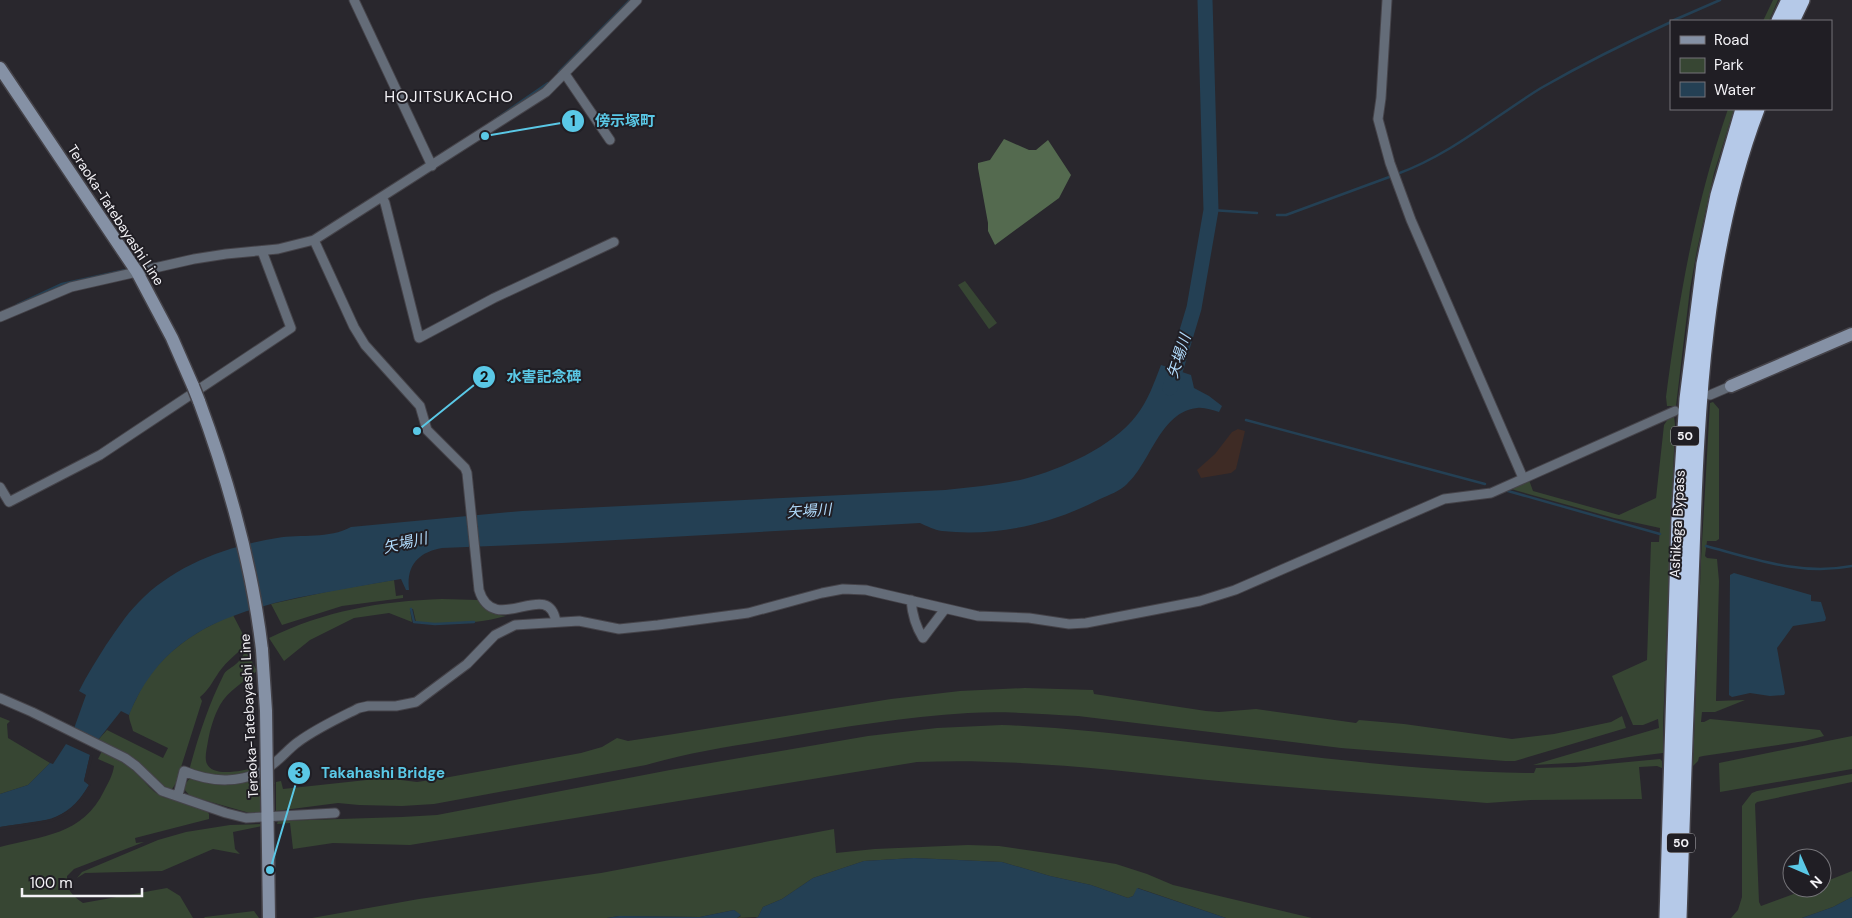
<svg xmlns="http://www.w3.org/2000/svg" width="1852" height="918" viewBox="0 0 1852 918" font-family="'DM Sans','Noto Sans JP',sans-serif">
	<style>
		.industrial { fill: #3e2b25 }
		.green { fill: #374633 }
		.forest { fill: #546a4f }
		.water { fill: #244054 }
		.pier { fill: #29272d }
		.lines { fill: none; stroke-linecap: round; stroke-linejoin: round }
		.stream { stroke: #244054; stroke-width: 2.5 }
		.river { stroke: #244054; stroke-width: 15 }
		.street-casing { stroke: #454349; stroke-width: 11 }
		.secondary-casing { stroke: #454349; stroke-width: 15 }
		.highway-casing { stroke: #454349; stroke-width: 18 }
		.street { stroke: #646c78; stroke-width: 9 }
		.secondary { stroke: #8591a5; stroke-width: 12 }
		.highway { stroke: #b5c9e8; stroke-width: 15 }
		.secondary-bridge-casing { stroke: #454349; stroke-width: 15; stroke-linecap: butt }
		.secondary-bridge { stroke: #8591a5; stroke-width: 12 }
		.labels { text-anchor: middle; stroke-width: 4; stroke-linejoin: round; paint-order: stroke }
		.shield { fill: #201e24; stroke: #b4b2b7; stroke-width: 1 }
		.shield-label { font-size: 12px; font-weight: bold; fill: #f3f2f6 }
		.street-label { font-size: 14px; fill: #f3f2f6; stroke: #201e24 }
		.water-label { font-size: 15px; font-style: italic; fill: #b1dbfc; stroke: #201e24 }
		.quarter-label { font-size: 16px; letter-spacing: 1px; fill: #f3f2f6; stroke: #201e24 }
		.leader { fill: none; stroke: #5ac8e6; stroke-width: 2 }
		.callout-dot { fill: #5ac8e6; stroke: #201e24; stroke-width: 2 }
		.mark-label { font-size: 15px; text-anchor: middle; font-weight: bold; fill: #111 }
		.callout-label { font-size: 15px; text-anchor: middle; font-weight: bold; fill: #5ac8e6; stroke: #201e24; stroke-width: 4; stroke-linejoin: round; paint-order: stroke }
	</style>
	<rect width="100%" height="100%" fill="#29272d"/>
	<path class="industrial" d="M 1238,429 L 1245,431 L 1236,469 L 1231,473 L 1201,478 L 1197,470 L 1215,454 L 1232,432 Z"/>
	<path class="green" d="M 1773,0 L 1778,0 L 1769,21 L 1763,21 Z
		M 1728,109 L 1734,109 L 1714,173 L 1697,250 L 1690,289 L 1676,406 L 1667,406 L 1666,397 C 1679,297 1695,205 1728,109 Z
		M 965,281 L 997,323 L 989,329 L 958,285 Z
		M 1713,402 L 1719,409 L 1719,539 L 1716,541 L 1707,541 L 1705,556 L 1707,558 L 1717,559 L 1719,581 L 1716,701 L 1745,700 L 1715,712 L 1702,712 L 1701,722 L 1704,722 L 1710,719 L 1820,730 L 1824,736 L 1805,741 L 1703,756 L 1699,757 L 1698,761 L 1693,766 L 1701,560 L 1710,403 Z
		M 1674,416 L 1675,425 L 1663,726 L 1663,753 L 1589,762 L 1533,765 L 1659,728 L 1658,719 L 1643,725 L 1633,725 L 1612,676 L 1647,660 L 1651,542 L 1659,542 L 1660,528 L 1614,518 L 1511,489 L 1529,480 L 1533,491 L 1619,515 L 1656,498 L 1664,425 L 1668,419 Z
		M 394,580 L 396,596 L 403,595 L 403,598 L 342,606 L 282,625 L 271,604 L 335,590 Z
		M 442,599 L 478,600 C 485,611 492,614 506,616 C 477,624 446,625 416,622 L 413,609 L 410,609 L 412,622 L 389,613 L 354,618 L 310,640 L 284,661 L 269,638 C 324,611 381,601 442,599 Z
		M 233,615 L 248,644 C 238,652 227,661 219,672 C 213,681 208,691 200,697 L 202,701 L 176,783 L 172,789 L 167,790 L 98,740 L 107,730 L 163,758 L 168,748 L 133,731 C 132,726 129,720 129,715 C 130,710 135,702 137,697 C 156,657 192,632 233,615 Z
		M 246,651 L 257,671 C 245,681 228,691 220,705 C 214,716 210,729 208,741 C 207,748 204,758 207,764 C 214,779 250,769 262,766 L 262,767 C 235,778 218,778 191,770 L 190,767 C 199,734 209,704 224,674 C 227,669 232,668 236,664 C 240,661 243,655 246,651 Z
		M 1025,688 L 1093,690 L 1094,694 L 1206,711 L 1219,712 L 1256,709 L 1356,723 L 1359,720 L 1404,724 L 1512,739 L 1554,734 L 1611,722 L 1622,716 L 1626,728 L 1515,761 L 1505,761 L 1341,748 L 1078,716 C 1042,714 1005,711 968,713 C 905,717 842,727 780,738 C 735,746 690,752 646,765 L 434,804 L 402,806 L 359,805 L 338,803 L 276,811 L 276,782 L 281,781 L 283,789 L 385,778 L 417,782 L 444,778 L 581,753 L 602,747 L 617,738 L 628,741 L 674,734 L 891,699 L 960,691 Z
		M 0,717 L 10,721 L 7,724 L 8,738 L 50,763 L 28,785 L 0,794 Z
		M 1002,725 C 1059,727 1116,734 1172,740 C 1292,754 1413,772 1534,773 L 1536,768 L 1575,767 L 1660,759 L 1662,761 L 1662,768 L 1657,766 L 1639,767 L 1642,799 L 1531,800 L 1487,803 C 1394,795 1301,789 1208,780 C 1111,770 1015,758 917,762 L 410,845 L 333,843 L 293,849 L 290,823 L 277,824 L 278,821 L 402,817 L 437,815 L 670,770 L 868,736 L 937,728 Z
		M 1852,736 L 1852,769 L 1720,792 L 1719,763 Z
		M 103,749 C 111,754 122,759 129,765 C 141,775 149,791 163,797 C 174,801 205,803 209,814 L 209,819 L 135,838 L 136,843 L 144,842 L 74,869 L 67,876 C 67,891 72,895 83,903 L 167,888 L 180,896 L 193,918 L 0,918 L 0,847 C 42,836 83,835 104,791 C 108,783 113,775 114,766 L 98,759 Z
		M 1852,774 L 1852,782 L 1757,802 L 1755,804 L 1759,902 L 1761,906 L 1810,888 L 1822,888 L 1822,883 L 1852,871 L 1852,897 L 1833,907 L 1802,918 L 1731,918 L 1738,910 L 1742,897 L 1742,806 L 1752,793 L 1757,791 Z
		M 190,778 L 224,784 L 250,781 L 263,783 L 264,808 L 261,813 L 253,814 L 190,796 L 184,789 L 186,783 Z
		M 262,824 L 262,826 L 233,832 L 235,849 L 240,854 L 213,849 L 162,871 L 85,873 L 77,878 L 82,872 L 158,840 L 186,832 L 230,825 Z
		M 834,829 L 836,853 L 875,849 L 968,845 L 999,846 L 1061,855 L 1116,864 L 1147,874 L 1173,885 L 1312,918 L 1226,918 L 1138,888 L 1133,896 L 1128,898 L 1091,885 L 1050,876 L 1002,862 L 914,858 L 864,861 L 813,878 L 782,899 L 763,907 L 758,917 L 737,918 L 741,916 L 734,910 L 700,917 L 619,916 L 607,918 L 312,918 L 419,899 L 601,873 Z
		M 254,911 L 259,918 L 204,918 L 205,917 Z"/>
	<path class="forest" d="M 1004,139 L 1029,150 L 1036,150 L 1048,140 L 1071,175 L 1059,198 L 995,245 L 988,231 L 988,223 L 978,168 L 978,163 L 990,160 Z"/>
	<path class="water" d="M 1161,365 L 1191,375 L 1194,388 L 1209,396 L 1222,406 L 1219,412 C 1212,410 1204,407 1197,408 C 1160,412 1151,462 1127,484 C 1120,491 1109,495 1100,499 C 1052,524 997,537 942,531 C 934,530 927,526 920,523 L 562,543 L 442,548 C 419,552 406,565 409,590 L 406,590 L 401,579 C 366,585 331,591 296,598 C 220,615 160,638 129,715 L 121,711 L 98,740 L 72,734 L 86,695 L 79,691 C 87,675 96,661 106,645 C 116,631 125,616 138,603 C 173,566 227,546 277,538 C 301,534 329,539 351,527 L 522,511 L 945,490 C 972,487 998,485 1024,479 C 1062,469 1112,447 1136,416 C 1148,401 1154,383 1161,365 Z
		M 1734,573 L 1811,595 L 1811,601 L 1821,602 L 1826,618 L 1825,621 L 1793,626 L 1777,648 L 1785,693 L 1784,695 L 1770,696 L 1750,693 L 1732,697 L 1729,695 L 1730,575 Z
		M 66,744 L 90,755 L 84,781 L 89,785 C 65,825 42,820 0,827 L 0,794 L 28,785 L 50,763 L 53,764 Z
		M 914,858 L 1002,862 L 1050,876 L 1091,885 L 1128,898 L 1133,896 L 1137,888 L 1226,918 L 755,918 L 758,917 L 763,907 L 782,899 L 813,878 L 864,861 Z
		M 1852,897 L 1852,918 L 1802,918 L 1833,907 Z
		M 734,910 L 741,915 L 737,918 L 607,918 L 619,916 L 700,917 Z"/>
	<path class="pier" d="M 90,755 L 93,756 L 87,780 L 91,785 L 82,801 L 71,812 L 53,821 L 0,830 L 0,827 L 52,819 L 70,810 L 80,799 L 89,785 L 84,781 Z"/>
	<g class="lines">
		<path class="stream" d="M 1672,21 L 1720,0
			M 559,72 L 630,0
			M 493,121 L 548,83
			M 1397,174 C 1450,155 1494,117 1541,88 C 1583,64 1627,42 1671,22
			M 1211,210 L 1257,213
			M 1277,215 L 1286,215 L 1392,176
			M 138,267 L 213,252
			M 17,305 L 62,284 L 130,269
			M 1246,420 L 1485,484
			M 1508,491 L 1660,534
			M 1706,546 C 1754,559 1801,576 1852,566
			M 411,609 L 414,622 L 435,624 L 474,622"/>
		<path class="river" d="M 1170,388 L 1194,308 L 1211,210 L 1205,0"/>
		<defs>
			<path id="street" d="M 354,0 L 432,166
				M 1387,0 L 1381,98 L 1378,119 L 1390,163 L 1411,220 L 1523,478
				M 565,74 L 610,140
				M 382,197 L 385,203 L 419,338 L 494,298 L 614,242
				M 314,240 L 354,327 L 365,345 L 420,406 L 427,430 L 465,468 L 467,473 L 479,590 C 494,639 549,576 556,622
				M 0,317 L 71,287 L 194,259 L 226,254 L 278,249 L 314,240 L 546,92 L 637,0
				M 1710,395 L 1731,386
				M 0,487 L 9,502 L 100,455 L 291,328 L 262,251
				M 911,600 C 912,613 916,627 923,638 L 945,609
				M 0,698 L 32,712 L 125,758 L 136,766 L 162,791 L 226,813 L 246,818 L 335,813
				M 178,795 L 184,771 C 212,783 243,784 269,767 C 280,760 288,749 298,742 C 317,728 339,718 359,708 L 368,706 L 396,706 L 416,702 L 467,664 L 495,635 L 515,625 L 579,621 L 619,629 L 658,625 L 748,613 L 822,593 L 843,589 L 866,590 L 978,616 L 1029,618 L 1069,624 L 1086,623 L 1200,601 L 1235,590 L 1444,499 L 1491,493 L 1675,411"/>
			<path id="secondary" d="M 0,68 L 137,272 L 172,338 L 193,386
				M 1731,386 L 1852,334
				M 199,401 C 229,482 252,564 262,650
				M 267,784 L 269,918"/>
			<path id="highway" d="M 1779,21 L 1789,0
				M 1792,21 L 1802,0
				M 1667,918 L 1679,519 L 1687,399 L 1704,264 L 1718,195 L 1743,109
				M 1679,918 C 1683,796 1687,675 1692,553 C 1697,406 1704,248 1757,109"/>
		</defs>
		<use href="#street" class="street-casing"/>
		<use href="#secondary" class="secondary-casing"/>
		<use href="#highway" class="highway-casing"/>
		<use href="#street" class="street"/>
		<use href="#secondary" class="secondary"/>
		<use href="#highway" class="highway"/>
		<defs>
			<path id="secondary-bridge" d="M 193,386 L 199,401
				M 262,650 L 266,711 L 267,784"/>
		</defs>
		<use href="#secondary-bridge" class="secondary-bridge-casing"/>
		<use href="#secondary-bridge" class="secondary-bridge"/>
	</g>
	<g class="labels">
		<g class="shield">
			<rect x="1671" y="426.5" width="28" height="19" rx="4"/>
			<rect x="1667" y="833.5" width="28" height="19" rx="4"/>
		</g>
		<g class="shield-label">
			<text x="1685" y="440">50</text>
			<text x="1681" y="847">50</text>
		</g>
		<g class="street-label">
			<text transform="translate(116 215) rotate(57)" y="5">Teraoka-Tatebayashi Line</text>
			<text transform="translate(1677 524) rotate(-87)" y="5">Ashikaga Bypass</text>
			<text transform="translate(249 716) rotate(-93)" y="5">Teraoka-Tatebayashi Line</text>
		</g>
		<g class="water-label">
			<text transform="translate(1179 356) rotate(-72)" y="5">矢場川</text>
			<text transform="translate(809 511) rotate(-4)" y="5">矢場川</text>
			<text transform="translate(405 543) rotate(-13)" y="5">矢場川</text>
		</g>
		<g class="quarter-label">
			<text x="449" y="102">HOJITSUKACHO</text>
		</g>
	</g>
	<path class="leader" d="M485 136L573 121M417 431L484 377M270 870L299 773"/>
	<g class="callout-dot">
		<circle cx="485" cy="136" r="5"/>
		<circle cx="417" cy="431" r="5"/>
		<circle cx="270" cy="870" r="5"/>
		<circle cx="573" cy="121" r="12"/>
		<circle cx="484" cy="377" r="12"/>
		<circle cx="299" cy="773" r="12"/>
	</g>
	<g class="mark-label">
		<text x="573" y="126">1</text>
		<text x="484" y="382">2</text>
		<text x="299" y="778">3</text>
	</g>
	<g class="callout-label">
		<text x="625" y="126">傍示塚町</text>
		<text x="544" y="382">水害記念碑</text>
		<text x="383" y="778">Takahashi Bridge</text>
	</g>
	<rect x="1670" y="20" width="162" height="90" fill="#201e24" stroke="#747378"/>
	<rect x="1680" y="36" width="25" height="8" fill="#8591a5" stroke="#747378"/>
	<text x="1714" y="45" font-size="15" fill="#f3f2f6">Road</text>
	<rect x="1680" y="58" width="25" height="15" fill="#374633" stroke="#747378"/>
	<text x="1714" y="70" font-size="15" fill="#f3f2f6">Park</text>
	<rect x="1680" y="82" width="25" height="15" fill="#244054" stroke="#747378"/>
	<text x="1714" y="95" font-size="15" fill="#f3f2f6">Water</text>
	<g transform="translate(1807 873) rotate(135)"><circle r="24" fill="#201e24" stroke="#747378"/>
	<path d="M0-4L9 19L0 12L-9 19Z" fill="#5ac8e6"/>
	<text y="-8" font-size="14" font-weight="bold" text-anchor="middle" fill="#f3f2f6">N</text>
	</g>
	<path d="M22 888v8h120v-8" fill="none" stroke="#f3f2f6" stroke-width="2.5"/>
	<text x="30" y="888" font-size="15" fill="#f3f2f6" stroke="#201e24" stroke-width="4" paint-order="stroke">100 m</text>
</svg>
